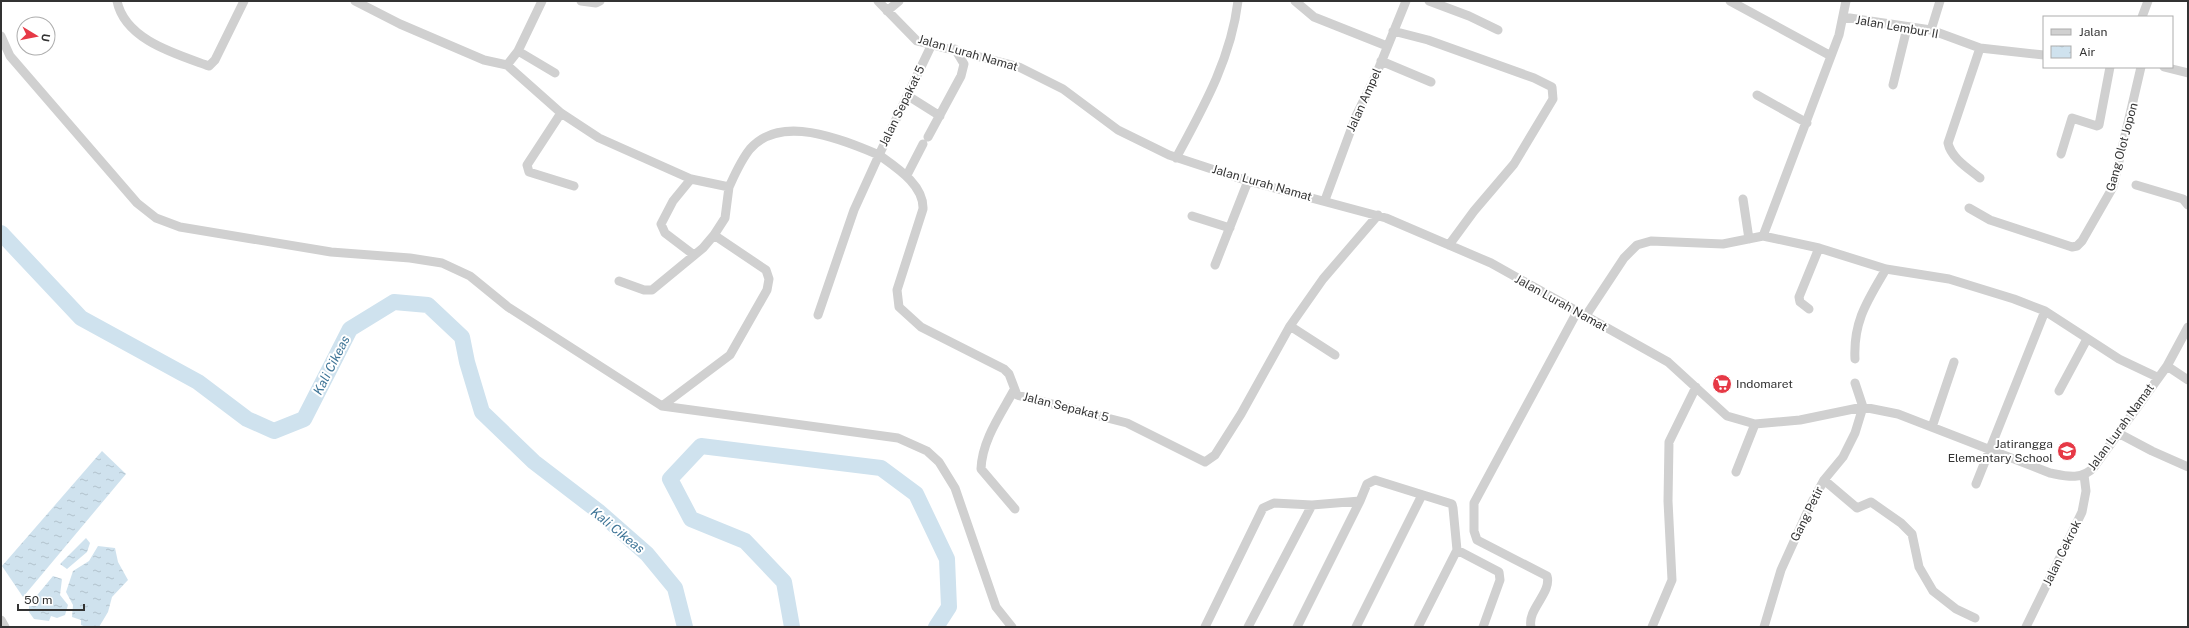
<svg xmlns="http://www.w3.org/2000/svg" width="2189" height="628" viewBox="0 0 2189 628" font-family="'Public Sans',sans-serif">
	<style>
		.water { fill: url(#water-ripples) }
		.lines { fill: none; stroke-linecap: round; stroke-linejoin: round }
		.river { stroke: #cfe2ee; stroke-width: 16 }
		.minor { stroke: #d0d0d0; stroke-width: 9 }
		.labels { text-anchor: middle; stroke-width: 4; stroke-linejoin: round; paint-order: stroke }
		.street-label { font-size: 12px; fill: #333; stroke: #fff }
		.poi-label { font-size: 12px; fill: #333; stroke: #fff; text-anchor: start }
		.water-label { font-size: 13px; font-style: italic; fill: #3f7597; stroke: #fff }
	</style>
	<defs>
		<pattern id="water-ripples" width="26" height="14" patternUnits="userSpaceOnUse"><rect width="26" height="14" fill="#cfe2ee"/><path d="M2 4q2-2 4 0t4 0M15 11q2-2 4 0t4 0" fill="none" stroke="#b2c2cd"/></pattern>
	</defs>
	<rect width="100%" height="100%" fill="#fff"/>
	<path class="water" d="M 102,451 L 126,474 L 23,597 L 2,566 Z
		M 86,538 L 90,543 L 87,552 L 67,569 L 60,564 Z
		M 98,546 L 115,548 L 118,562 L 128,580 L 112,597 L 108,612 L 99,627 L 86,627 L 81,625 L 81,620 L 72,617 L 73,605 L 66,592 L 73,571 L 89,561 Z
		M 53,576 L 62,579 L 60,595 L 68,605 L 65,615 L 57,618 L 51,616 L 49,621 L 34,619 L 29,612 L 29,606 L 38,606 L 34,599 Z"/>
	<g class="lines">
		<path class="river" d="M 1,233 L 81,318 L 198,382 L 247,419 L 274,431 L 304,419 L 350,329 L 394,302 L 428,305 L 462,337 L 467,362 L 482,412 L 534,462 L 598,511 L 647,554 L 675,588 L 685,627
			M 792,627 L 784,582 L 745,541 L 691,519 L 670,479 L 701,446 L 881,468 L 916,494 L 947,559 L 949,607 L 936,627"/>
		<path class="minor" d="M 117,1 C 125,40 176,54 209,66 L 215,60 L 244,1
			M 355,1 L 400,24 L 484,60 L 507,65 L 561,113 L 599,138 L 691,179 L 729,187 C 735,174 741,160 750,149 C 781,113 843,140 879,155 L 854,210 L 818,315
			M 581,1 L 596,3 L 600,1
			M 878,1 L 917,41 L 1019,67 L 1063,89 L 1118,130 L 1169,155 L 1248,181 L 1386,218 L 1491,263 L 1668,362 L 1727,416 L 1755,424 L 1800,420 L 1863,407 L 1898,414 L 2050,473 C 2065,476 2082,481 2094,467 L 2167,366 L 2188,327
			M 1295,1 L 1314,17 L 1387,46
			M 1429,1 L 1469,16 L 1498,30
			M 1730,1 L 1831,56
			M 887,11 L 899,1
			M 1843,17 L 1931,30 L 1980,48 L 2044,55
			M 2142,17 L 2148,1
			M 1931,30 L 1940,1
			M 1393,31 L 1428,40 L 1534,78 L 1552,87 L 1553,99 L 1514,164 L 1474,211 L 1449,245
			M 1,36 L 10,56 L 137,203 L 156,218 L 180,227 L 331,252 L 410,258 L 442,263 L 470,276 L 508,307 L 662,406 L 898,438 L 927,451 L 939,462 L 955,488 L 996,607 L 1012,627
			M 932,44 L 879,155 C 897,168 924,185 923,209 L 897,290 L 899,307 L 921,327 L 1004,369 L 1009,374 L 1017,395 L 1127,423 L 1205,462 L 1215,455 L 1241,414 L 1290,326 L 1323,279 L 1378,215
			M 518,51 L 555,73
			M 1381,61 L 1431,82
			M 507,65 L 518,51 L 542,1
			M 2164,67 L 2188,73
			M 1893,85 L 1907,28
			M 1757,95 L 1807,123
			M 913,99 L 940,116
			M 561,113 L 527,165 L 529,172 L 574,186
			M 928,137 L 961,76 L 964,64 L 955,49
			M 2061,154 L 2072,118 L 2097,126 L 2099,125 L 2110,67
			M 1176,158 C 1203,108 1231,59 1238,1
			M 907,175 L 923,144
			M 1980,178 C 1969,169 1951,158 1948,143 L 1980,48
			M 691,179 L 673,201 L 661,224 L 665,233 L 694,255
			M 2136,185 L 2183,199 L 2188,205
			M 1743,199 L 1749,239
			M 1325,200 L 1356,116 L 1376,75 L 1406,1
			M 1969,208 L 1990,220 L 2072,247 L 2077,246 L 2082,241 L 2113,187 L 2141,67
			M 1192,216 L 1230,228
			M 1763,236 L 1819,248 L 1886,269 L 1949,279 L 2014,299 L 2045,311 L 2119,359 L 2157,377
			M 1215,265 L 1248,181
			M 619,281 L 644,290 L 652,290 L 703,248 L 714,235
			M 1809,309 L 1800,302 L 1799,297 L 1819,248
			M 1585,317 L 1624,258 L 1637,245 L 1651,241 L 1723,244 L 1763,236 L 1839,35 L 1846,1
			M 1290,326 L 1335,355
			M 1855,359 C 1853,321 1868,300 1886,269
			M 2167,366 L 2188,380
			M 1014,390 C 1001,414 982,440 981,469 L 1015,509
			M 2059,391 L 2087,339
			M 662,406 L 730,355 L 767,290 L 769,279 L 766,270 L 714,235 L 725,218 L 729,187
			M 1932,427 L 1954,362
			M 2118,433 L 2152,451 L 2188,467
			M 1736,472 L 1755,424
			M 1824,480 L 1857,508 L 1871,502 L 1901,523 L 1912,534 L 1919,567 L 1933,591 L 1956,609 L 1975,618
			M 1976,484 L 2045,311
			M 1457,550 L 1499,572 L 1500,580 L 1483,627
			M 1,620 L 5,627
			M 1205,627 L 1263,508 L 1274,503 L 1312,505 L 1360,501 L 1367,484 L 1375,480 L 1452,504 L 1453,508 L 1457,550 L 1418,627
			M 1248,627 L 1312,505
			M 1297,627 L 1360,501
			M 1356,627 L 1422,495
			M 1531,627 C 1527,609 1552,593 1547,576 L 1477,540 L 1474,531 L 1474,503 L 1577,312
			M 1652,627 L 1672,580 L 1668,501 L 1669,442 L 1696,387
			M 1764,627 L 1781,570 L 1810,506 L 1824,480 L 1843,457 L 1855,433 L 1863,407 L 1855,383
			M 2026,627 L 2082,512 L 2086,491 L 2084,475"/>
	</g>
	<defs>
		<symbol id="supermarket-disc" viewBox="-11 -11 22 22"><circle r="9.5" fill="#e63946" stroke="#fff"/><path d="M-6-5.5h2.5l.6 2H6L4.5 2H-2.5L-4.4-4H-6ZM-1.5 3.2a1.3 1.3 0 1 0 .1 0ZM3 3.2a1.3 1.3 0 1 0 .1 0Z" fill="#fff"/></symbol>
		<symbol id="school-disc" viewBox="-11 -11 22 22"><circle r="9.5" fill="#e63946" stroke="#fff"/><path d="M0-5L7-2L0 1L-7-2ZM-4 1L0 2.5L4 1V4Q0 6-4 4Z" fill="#fff"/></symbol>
	</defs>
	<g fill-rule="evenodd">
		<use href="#supermarket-disc" x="1711" y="373" width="22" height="22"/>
		<use href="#school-disc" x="2056" y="440" width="22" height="22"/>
	</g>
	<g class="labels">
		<g class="street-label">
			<text transform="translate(1897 27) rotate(10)" y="4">Jalan Lembur II</text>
			<text transform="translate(968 53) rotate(16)" y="4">Jalan Lurah Namat</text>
			<text transform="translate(1364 100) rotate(-66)" y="4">Jalan Ampel</text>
			<text transform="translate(902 106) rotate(-64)" y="4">Jalan Sepakat 5</text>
			<text transform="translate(2122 147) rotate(-75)" y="4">Gang Olot Jopon</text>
			<text transform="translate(1262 183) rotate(16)" y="4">Jalan Lurah Namat</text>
			<text transform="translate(1561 303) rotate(29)" y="4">Jalan Lurah Namat</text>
			<text transform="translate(1066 407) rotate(14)" y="4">Jalan Sepakat 5</text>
			<text transform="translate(2121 427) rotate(-54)" y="4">Jalan Lurah Namat</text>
			<text transform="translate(1807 514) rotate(-64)" y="4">Gang Petir</text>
			<text transform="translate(2062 553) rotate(-64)" y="4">Jalan Cekrok</text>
		</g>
		<g class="poi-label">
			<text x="1736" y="388">Indomaret</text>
			<text x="2053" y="448" text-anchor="end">Jatirangga<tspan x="2053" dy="14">Elementary School</tspan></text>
		</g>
		<g class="water-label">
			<text transform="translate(331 365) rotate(-63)" y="5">Kali Cikeas</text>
			<text transform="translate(618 530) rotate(39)" y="5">Kali Cikeas</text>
		</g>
	</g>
	<rect width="2189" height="628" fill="none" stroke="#333333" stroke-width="4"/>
	<rect x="2043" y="16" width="130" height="52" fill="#ffffff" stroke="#adadad"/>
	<rect x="2051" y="29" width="20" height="6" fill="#d0d0d0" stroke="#adadad"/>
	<text x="2079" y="36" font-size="12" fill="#333333">Jalan</text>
	<rect x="2051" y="46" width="20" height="12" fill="url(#water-ripples)" stroke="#adadad"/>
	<text x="2079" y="56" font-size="12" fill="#333333">Air</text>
	<g transform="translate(36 36) rotate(100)"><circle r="19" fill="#ffffff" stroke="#adadad"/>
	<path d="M0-3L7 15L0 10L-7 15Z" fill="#e63946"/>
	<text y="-6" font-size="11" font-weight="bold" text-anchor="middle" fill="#333333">U</text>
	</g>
	<path d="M18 604v6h66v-6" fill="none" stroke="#333333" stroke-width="2"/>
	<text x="24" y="604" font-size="12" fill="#333333" stroke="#ffffff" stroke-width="3" paint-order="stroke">50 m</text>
</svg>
